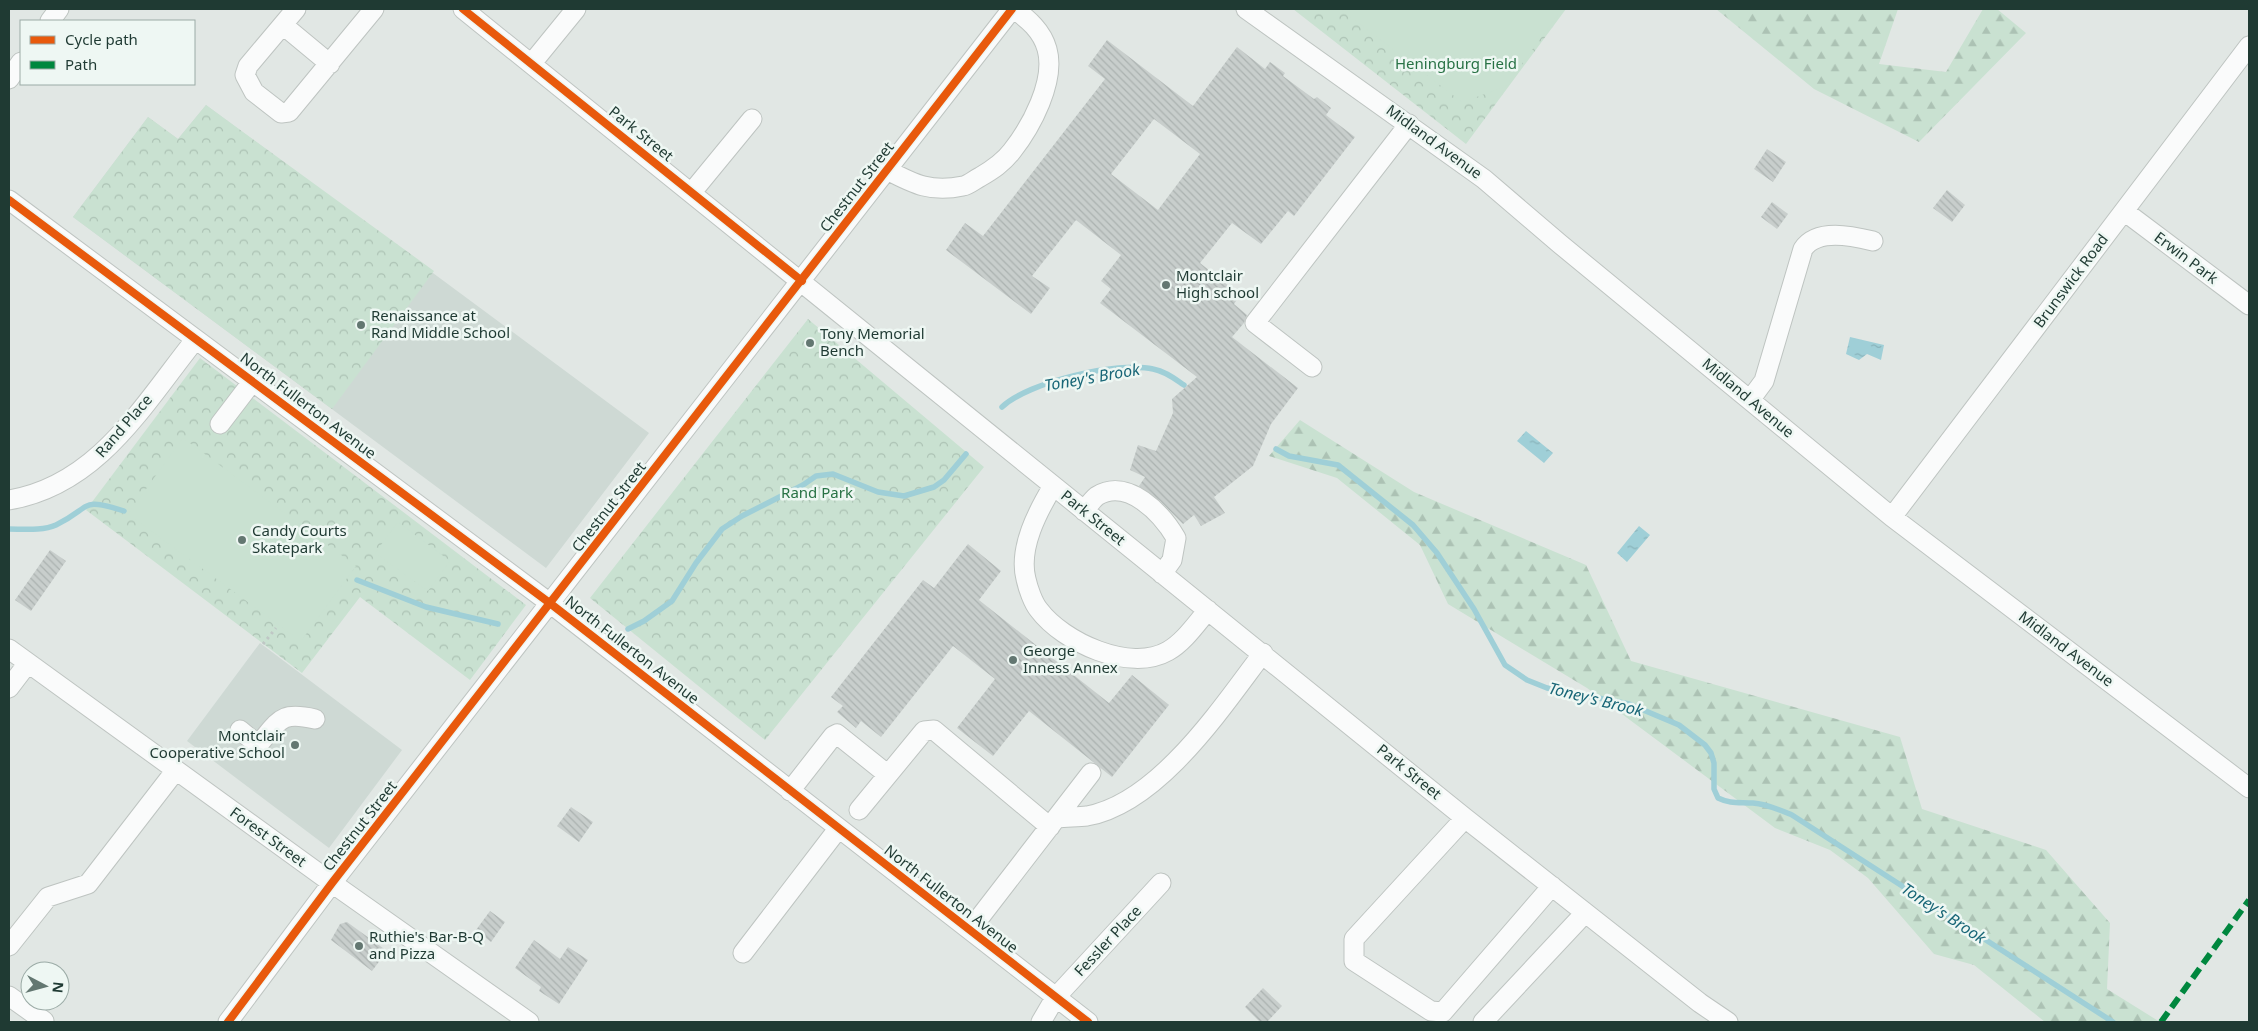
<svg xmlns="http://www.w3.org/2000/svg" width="2258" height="1031" viewBox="0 0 2258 1031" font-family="'Noto Sans',sans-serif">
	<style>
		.built { fill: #ced9d4 }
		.forest { fill: url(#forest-firs) }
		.park { fill: url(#park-crowns) }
		.garden { fill: #c9e1d1 }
		.water { fill: url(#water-ripples) }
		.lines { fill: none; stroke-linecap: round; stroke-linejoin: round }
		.stream { stroke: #9fcfd7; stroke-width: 5.5 }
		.building { fill: url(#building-back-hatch); fill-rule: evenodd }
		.minor-casing { stroke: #bec4c1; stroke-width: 21 }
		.path { stroke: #bfc7c5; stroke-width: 3; stroke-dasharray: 2.5 4; stroke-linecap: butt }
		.minor { stroke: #fafbfb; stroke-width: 19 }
		.quiet { stroke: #00873e; stroke-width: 6; stroke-dasharray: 12 6; stroke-linecap: butt }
		.cycleway-casing { stroke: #eef7f3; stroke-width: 11 }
		.cycleway { stroke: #e8590c; stroke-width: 8 }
		.poi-dot { fill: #637771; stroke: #eef7f3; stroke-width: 2 }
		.labels { text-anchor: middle; stroke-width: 5; stroke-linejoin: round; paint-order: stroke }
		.park-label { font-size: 15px; fill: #287245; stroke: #eef7f3 }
		.street-label { font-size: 15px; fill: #1f3a33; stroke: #eef7f3 }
		.poi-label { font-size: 15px; fill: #1f3a33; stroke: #eef7f3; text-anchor: start }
		.water-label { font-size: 16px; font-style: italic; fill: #186677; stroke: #eef7f3 }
	</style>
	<defs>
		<pattern id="forest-firs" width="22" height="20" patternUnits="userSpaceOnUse" patternTransform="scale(1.25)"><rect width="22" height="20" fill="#c9e1d1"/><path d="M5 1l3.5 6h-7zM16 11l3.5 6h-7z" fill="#acc2b4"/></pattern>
		<pattern id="park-crowns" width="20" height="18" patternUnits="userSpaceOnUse" patternTransform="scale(1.25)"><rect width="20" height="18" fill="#c9e1d1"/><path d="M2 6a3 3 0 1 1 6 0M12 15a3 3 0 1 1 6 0" fill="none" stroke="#acc2b4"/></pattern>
		<pattern id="water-ripples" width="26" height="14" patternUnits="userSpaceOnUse" patternTransform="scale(1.25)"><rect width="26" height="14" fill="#9fcfd7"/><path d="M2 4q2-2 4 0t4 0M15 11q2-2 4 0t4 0" fill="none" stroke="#88b2b9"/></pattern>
		<pattern id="building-back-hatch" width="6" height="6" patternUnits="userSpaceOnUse" patternTransform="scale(1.25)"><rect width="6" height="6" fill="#c8cecc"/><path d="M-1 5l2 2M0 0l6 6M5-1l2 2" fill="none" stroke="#abb2b0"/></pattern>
	</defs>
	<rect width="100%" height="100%" fill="#e1e7e4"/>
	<path class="built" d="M 206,105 L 649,433 L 546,568 L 73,217 L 148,117 L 178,139 Z
		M 260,643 L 402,750 L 329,848 L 187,741 Z"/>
	<path class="forest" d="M 1716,9 L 1898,9 L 1879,64 L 1946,72 L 1983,9 L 1997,9 L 2026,33 L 1919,142 L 1814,89 Z
		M 1300,420 L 1414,492 L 1586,565 L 1631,661 L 1900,737 L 1922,809 L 2046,850 L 2110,923 L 2107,989 L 2160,1022 L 2045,1022 L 1974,965 L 1934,954 L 1868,878 L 1830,850 L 1775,828 L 1587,688 L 1448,604 L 1420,545 L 1337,478 L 1269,456 Z"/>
	<path class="park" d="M 1293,9 L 1566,9 L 1466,144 Z
		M 206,105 L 434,271 L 332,409 L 73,217 L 148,117 L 178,139 Z
		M 808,319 L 984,467 L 765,740 L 590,598 Z
		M 200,358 L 526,605 L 470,680 L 360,597 L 302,673 L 86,510 Z"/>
	<path class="garden" d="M 1340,9 L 1562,9 L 1505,87 L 1462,102 Z
		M 183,438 L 356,566 L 301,641 L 128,514 Z
		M 398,522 L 450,561 L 428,591 L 375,553 Z"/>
	<path class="water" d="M 1850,337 L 1884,345 L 1881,360 L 1867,354 L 1859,360 L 1846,354 Z
		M 1526,431 L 1553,453 L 1544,463 L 1517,441 Z
		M 1639,526 L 1650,535 L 1627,562 L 1617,553 Z"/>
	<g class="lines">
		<path class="stream" d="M 1002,407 C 1028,382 1118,361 1153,369 C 1165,371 1175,379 1184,385
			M 1276,449 L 1289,456 L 1338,465 L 1413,525 L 1437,553 L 1474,609 L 1505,665 L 1527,680 L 1547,688 L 1629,704 L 1679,725 L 1705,745 L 1711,753 L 1714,763 L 1714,789 L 1718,798 C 1730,804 1740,802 1753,803 C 1767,804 1780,810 1792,815 L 2113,1022
			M 9,529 C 23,529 43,531 56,525 C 92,508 79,496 124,511
			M 357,580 L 426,607 L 498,624
			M 628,629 L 644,621 L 672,601 L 696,563 L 722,529 L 742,516 L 803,485 L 816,476 L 833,474 L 878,492 L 904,496 L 934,487 L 944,480 L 966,454"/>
	</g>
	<path class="building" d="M 1107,40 L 1193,106 L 1237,47 L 1265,69 L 1270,62 L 1285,73 L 1283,76 L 1314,99 L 1317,97 L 1331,108 L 1326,115 L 1355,137 L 1294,216 L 1288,211 L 1261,244 L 1232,223 L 1200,263 L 1240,295 L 1234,304 L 1247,315 L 1244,323 L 1232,337 L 1298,388 L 1271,424 L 1253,466 L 1214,497 L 1225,513 L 1201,526 L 1194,515 L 1183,524 L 1160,501 L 1139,486 L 1145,477 L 1130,470 L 1138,445 L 1156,451 L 1173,413 L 1172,399 L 1197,377 L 1100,303 L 1111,289 L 1101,281 L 1121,255 L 1076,220 L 1032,276 L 1050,288 L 1031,314 L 946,250 L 965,223 L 983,236 L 1105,79 L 1088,66 ZM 1154,119 L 1200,154 L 1158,210 L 1111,174 Z
		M 1767,149 L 1786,162 L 1773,182 L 1754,169 Z
		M 1947,190 L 1965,205 L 1952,222 L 1933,208 Z
		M 1772,202 L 1788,214 L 1777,229 L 1761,217 Z
		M 968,544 L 1001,571 L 979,600 L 1109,703 L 1132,675 L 1169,705 L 1112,777 L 1029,711 L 993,756 L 957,728 L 995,679 L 953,646 L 881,737 L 861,721 L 856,728 L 837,712 L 843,706 L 831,697 L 923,580 L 934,588 Z
		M 50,550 L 66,561 L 31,611 L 15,600 Z
		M 571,807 L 593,822 L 579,842 L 557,826 Z
		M 490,911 L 505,922 L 491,942 L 476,930 Z
		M 347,922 L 387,951 L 372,971 L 331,940 L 340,924 Z
		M 534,940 L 560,959 L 568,947 L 588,960 L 559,1004 L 539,991 L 541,987 L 515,968 Z
		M 1263,988 L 1282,1006 L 1267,1022 L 1260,1022 L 1245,1007 Z"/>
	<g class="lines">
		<defs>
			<path id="minor" d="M 296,9 L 248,66 L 245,75 L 254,92 L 281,113 L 289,112 L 374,9
				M 463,9 L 1465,818 L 1700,1003 L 1728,1022
				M 1246,9 L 1484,179 L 1560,244 L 1892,517 L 2249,788
				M 50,21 L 59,9
				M 283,25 L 330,64
				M 532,63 L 576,9
				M 9,79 L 21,62
				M 887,170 C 914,184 931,193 963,186 C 969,185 974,180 980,177 C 992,170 1003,163 1012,151 C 1031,127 1056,81 1047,49 C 1042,31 1028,19 1014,9
				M 692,192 L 752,119
				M 9,200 L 551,604 L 1088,1022
				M 2124,211 L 2249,305
				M 1312,367 L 1255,323 L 1409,124
				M 1750,400 L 1764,381 L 1803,249 C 1817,228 1852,236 1873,241
				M 220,424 L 252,382
				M 1053,486 C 1038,511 1018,548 1026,579 C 1028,588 1033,603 1039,610 C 1063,642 1130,673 1168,651 C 1184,642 1196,624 1208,610
				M 9,500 C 98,485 143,405 195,340
				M 1084,511 C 1088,506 1092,500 1097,496 C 1128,477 1162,514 1176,538 L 1172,560 L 1162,574
				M 1892,517 L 2249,46
				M 9,649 L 332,883 L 529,1022
				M 9,688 L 28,663
				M 240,730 L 258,745 C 280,720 280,711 315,719
				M 790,791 L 833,736 L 837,734 L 887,774
				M 859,810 L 924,731 L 934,730 L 1050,827
				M 1057,818 C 1067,817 1078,817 1087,816 C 1159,803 1222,707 1263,653
				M 1465,818 L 1354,939 L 1354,961 L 1431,1011 L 1443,1012 L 1552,886
				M 970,930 L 1091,773
				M 9,946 L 48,897 L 88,884 L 176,770
				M 743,953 L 838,829
				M 9,996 L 44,1021
				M 228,1022 L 332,883 L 1012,9
				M 1041,1022 L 1055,998 L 1161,883
				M 1483,1022 L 1585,913"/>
		</defs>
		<use href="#minor" class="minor-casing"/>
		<path class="path" d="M 263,644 L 276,628"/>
		<use href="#minor" class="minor"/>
		<path class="quiet" d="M 2161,1022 L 2249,900"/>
		<defs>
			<path id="cycleway" d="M 463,9 L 802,281
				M 9,200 L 551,604 L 1088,1022
				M 228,1022 L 332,883 L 1012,9"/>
		</defs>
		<use href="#cycleway" class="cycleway-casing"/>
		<use href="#cycleway" class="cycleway"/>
	</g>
	<g class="poi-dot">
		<circle cx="1166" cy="285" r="5"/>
		<circle cx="361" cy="325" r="5"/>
		<circle cx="810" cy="343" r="5"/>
		<circle cx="242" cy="540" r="5"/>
		<circle cx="1013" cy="660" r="5"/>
		<circle cx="295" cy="745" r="5"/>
		<circle cx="359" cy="946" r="5"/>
	</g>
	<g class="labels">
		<g class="park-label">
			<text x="1456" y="69">Heningburg Field</text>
			<text x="817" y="498">Rand Park</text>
		</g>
		<g class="street-label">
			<text transform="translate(641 134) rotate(39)" y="5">Park Street</text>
			<text transform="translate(1434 142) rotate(36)" y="5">Midland Avenue</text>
			<text transform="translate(857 187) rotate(-52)" y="5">Chestnut Street</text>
			<text transform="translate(2186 258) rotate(37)" y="5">Erwin Park</text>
			<text transform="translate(2071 281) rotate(-53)" y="5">Brunswick Road</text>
			<text transform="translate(1748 398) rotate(40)" y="5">Midland Avenue</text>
			<text transform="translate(308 406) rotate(37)" y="5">North Fullerton Avenue</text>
			<text transform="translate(124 426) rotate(-49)" y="5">Rand Place</text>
			<text transform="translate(609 507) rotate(-52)" y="5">Chestnut Street</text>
			<text transform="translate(1093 518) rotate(39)" y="5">Park Street</text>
			<text transform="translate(2066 649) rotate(37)" y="5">Midland Avenue</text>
			<text transform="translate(632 650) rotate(38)" y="5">North Fullerton Avenue</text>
			<text transform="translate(1409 772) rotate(39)" y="5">Park Street</text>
			<text transform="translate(360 826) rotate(-52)" y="5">Chestnut Street</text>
			<text transform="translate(268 837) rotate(36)" y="5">Forest Street</text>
			<text transform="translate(951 899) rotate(38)" y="5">North Fullerton Avenue</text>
			<text transform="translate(1108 941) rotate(-47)" y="5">Fessler Place</text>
		</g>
		<g class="poi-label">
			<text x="1176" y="281">Montclair<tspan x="1176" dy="17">High school</tspan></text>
			<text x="371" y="321">Renaissance at<tspan x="371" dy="17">Rand Middle School</tspan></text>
			<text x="820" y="339">Tony Memorial<tspan x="820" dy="17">Bench</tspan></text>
			<text x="252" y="536">Candy Courts<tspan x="252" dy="17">Skatepark</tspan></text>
			<text x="1023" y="656">George<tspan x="1023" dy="17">Inness Annex</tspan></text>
			<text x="285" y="741" text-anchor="end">Montclair<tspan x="285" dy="17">Cooperative School</tspan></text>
			<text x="369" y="942">Ruthie's Bar-B-Q<tspan x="369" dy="17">and Pizza</tspan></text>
		</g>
		<g class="water-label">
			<text transform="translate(1092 377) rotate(-10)" y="6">Toney's Brook</text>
			<text transform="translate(1596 699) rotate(14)" y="6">Toney's Brook</text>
			<text transform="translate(1944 913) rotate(33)" y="6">Toney's Brook</text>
		</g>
	</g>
	<rect width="2258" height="1031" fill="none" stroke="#1f3a33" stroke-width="20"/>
	<rect x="20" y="20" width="175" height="65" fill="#eef7f3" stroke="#9baba6"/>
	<rect x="30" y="36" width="25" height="8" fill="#e8590c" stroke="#9baba6"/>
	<text x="65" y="45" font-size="15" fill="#1f3a33">Cycle path</text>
	<rect x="30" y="61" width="25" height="8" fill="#00873e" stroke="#9baba6"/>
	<text x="65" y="70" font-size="15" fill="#1f3a33">Path</text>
	<g transform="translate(45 986) rotate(96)"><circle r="24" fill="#eef7f3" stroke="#9baba6"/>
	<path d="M0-4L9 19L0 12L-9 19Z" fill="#637771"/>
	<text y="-8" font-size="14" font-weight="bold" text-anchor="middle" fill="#1f3a33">N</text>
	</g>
</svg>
